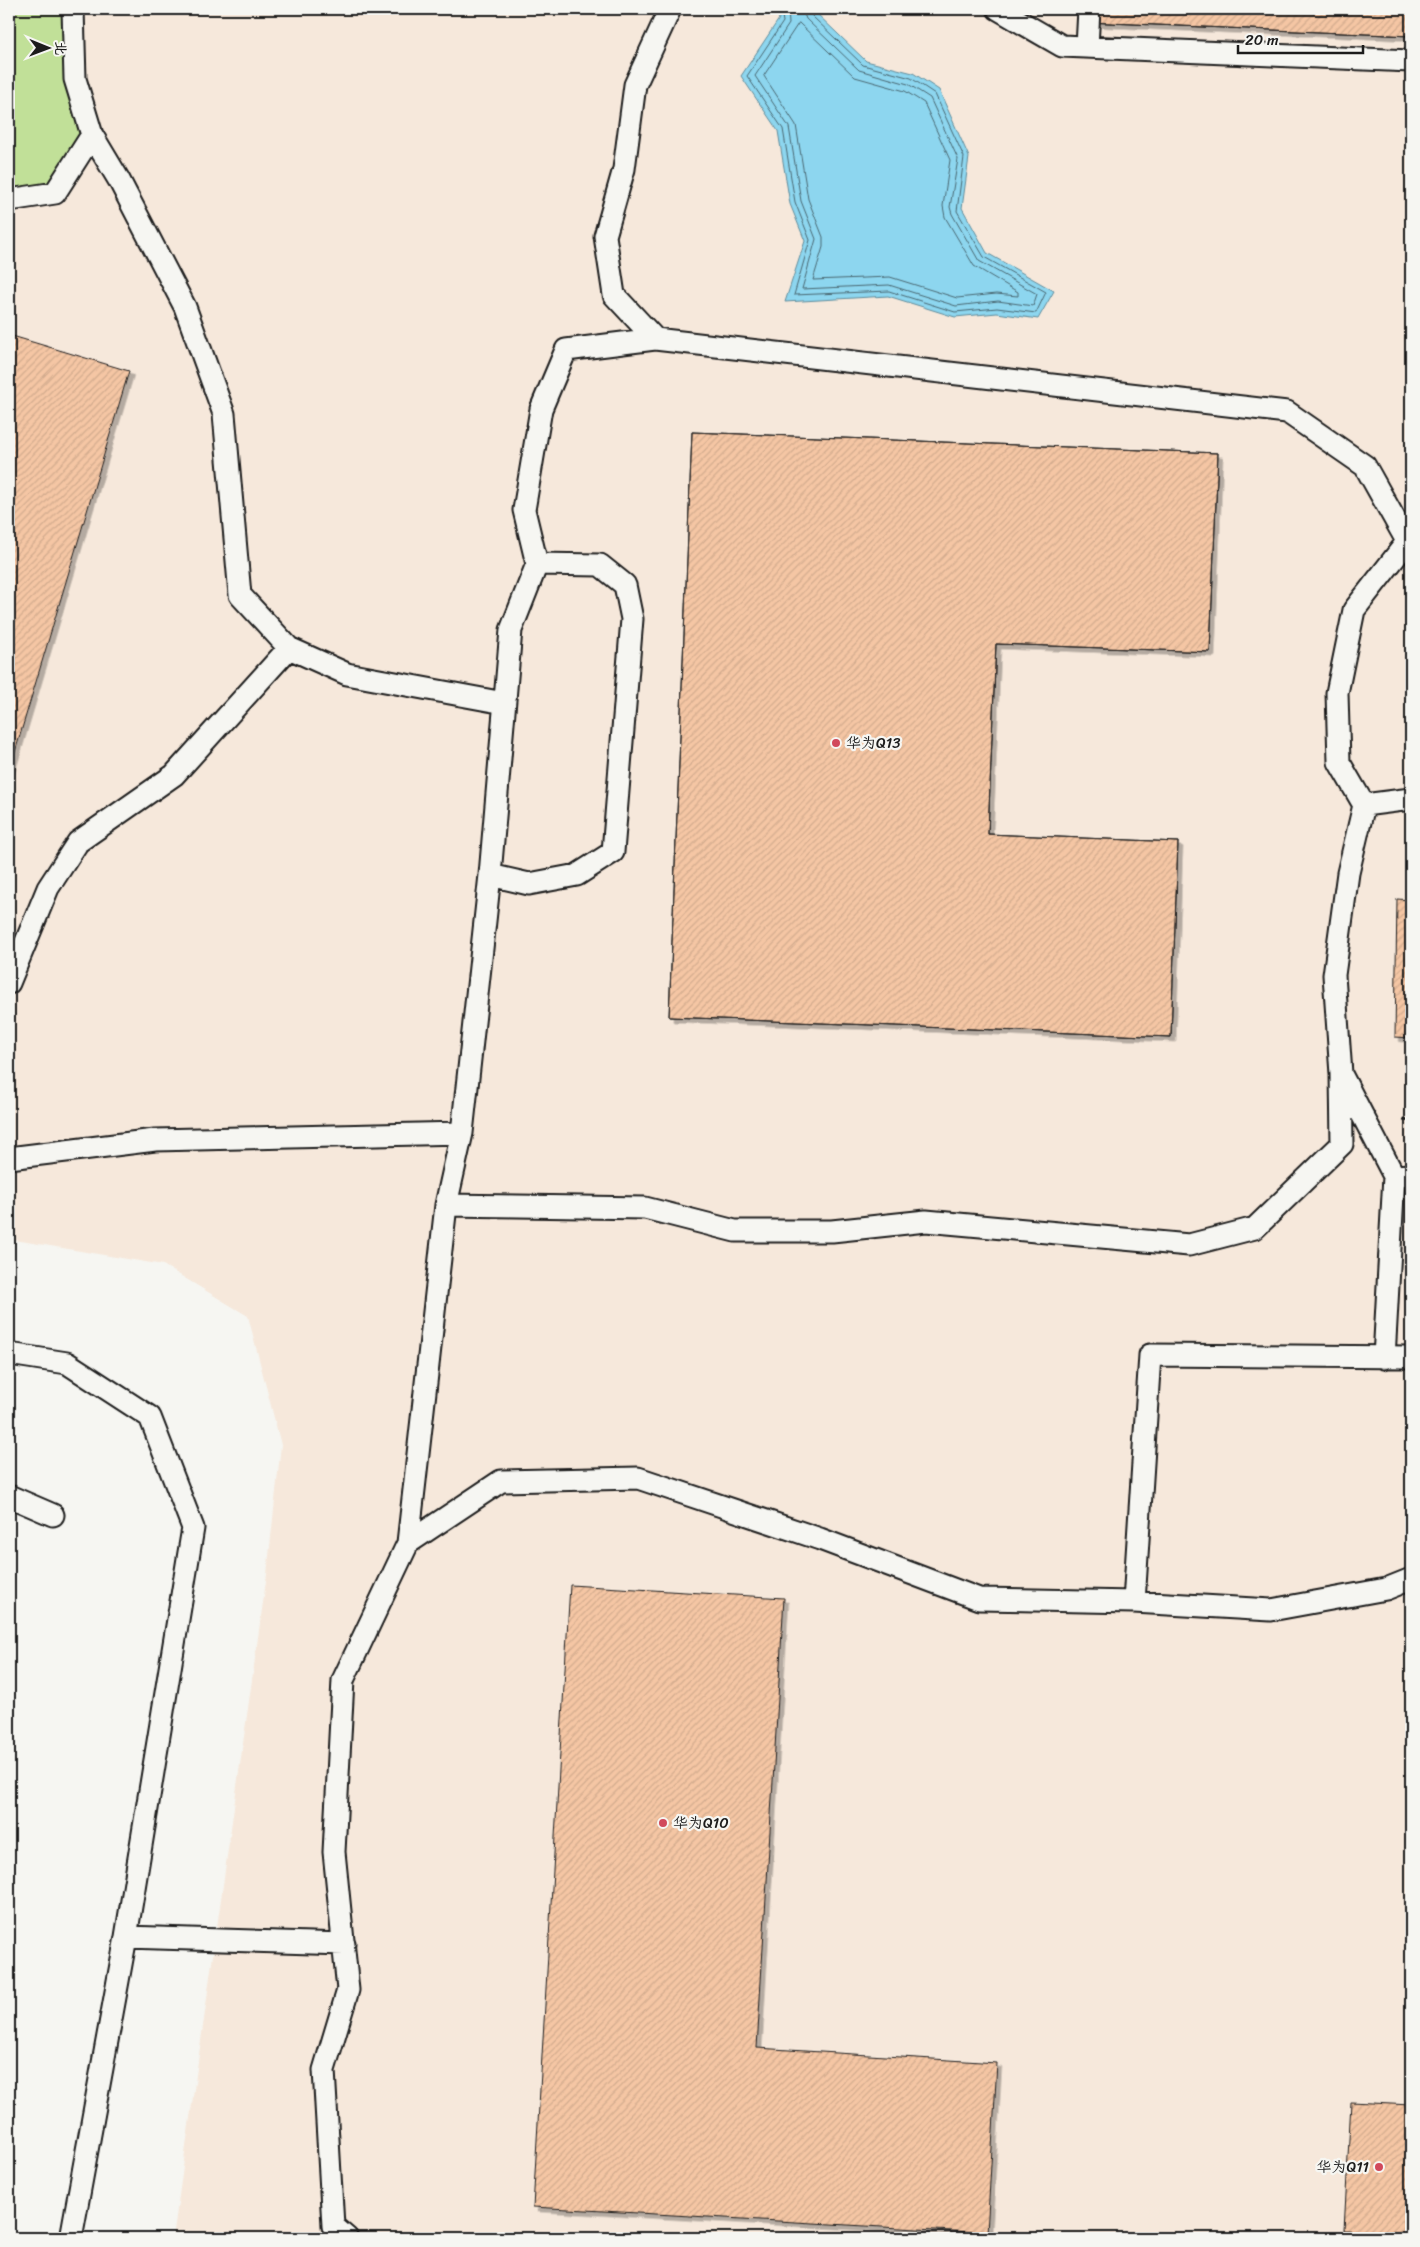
<svg xmlns="http://www.w3.org/2000/svg" width="1420" height="2247" viewBox="0 0 1420 2247" font-family="Sriracha,'LXGW WenKai TC',sans-serif">
	<style>
		.built { fill: #f6e8db }
		.park { fill: #c1e098; stroke: #6e7e5a }
		.water { fill: #8dd6ef; stroke: #608c9b }
		.lines { fill: none; stroke-linecap: round; stroke-linejoin: round }
		.shore { stroke: #496670; stroke-width: 1 }
		.building { fill: url(#building-hatch); stroke: #1c1c1c; filter: url(#shadow) }
		.service-casing { stroke: #1c1c1c; stroke-width: 25 }
		.path { stroke: #1c1c1c; stroke-width: 3; stroke-dasharray: 5 4; stroke-linecap: butt }
		.service { stroke: #f6f6f2; stroke-width: 21 }
		.poi-dot { fill: #d1495b; stroke: #f6f6f2; stroke-width: 2 }
		.labels { text-anchor: middle; stroke-width: 4.5; stroke-linejoin: round; paint-order: stroke }
		.poi-label { font-size: 15px; fill: #1c1c1c; stroke: #f6f6f2; text-anchor: start }
	</style>
	<defs>
		<pattern id="building-hatch" width="6" height="6" patternUnits="userSpaceOnUse" patternTransform="scale(1.25)"><rect width="6" height="6" fill="#f5c6a4"/><path d="M-1 1l2-2M0 6l6-6M5 7l2-2" fill="none" stroke="#d1aa8d"/></pattern>
		<filter id="shadow"><feDropShadow dx="4.5" dy="4.5" stdDeviation="0" flood-color="#0004"/></filter>
	</defs>
	<rect width="100%" height="100%" fill="#f6f6f2"/>
	<filter id="ink" filterUnits="userSpaceOnUse"><feTurbulence type="fractalNoise" baseFrequency=".02" numOctaves="2"/><feDisplacementMap in="SourceGraphic" scale="10" xChannelSelector="R" yChannelSelector="G"/><feConvolveMatrix kernelMatrix="1 2 1 2 8 2 1 2 1" color-interpolation-filters="sRGB"/></filter>
	<g filter="url(#ink)">
		<path class="built" d="M 9,9 L 1411,9 L 1411,2238 L 173,2238 L 267,1574 L 281,1445 L 248,1316 L 163,1265 L 9,1239 Z"/>
		<path class="park" d="M 9,9 L 73,9 L 92,135 L 55,193 L 9,200 Z"/>
		<path class="water" d="M 776,9 L 812,9 L 866,61 L 913,73 L 939,90 L 969,157 L 962,208 L 987,253 L 1054,291 L 1038,319 L 997,313 L 955,317 L 888,296 L 785,302 L 805,241 L 790,204 L 778,131 L 741,76 L 779,19 Z"/>
		<g class="lines">
			<path class="shore" d="M 781,9 L 783,22 L 747,76 L 783,129 L 795,202 L 810,240 L 794,295 L 889,291 L 955,312 L 997,308 L 1036,313 L 1046,292 L 984,257 L 957,211 L 964,157 L 935,94 L 911,78 L 863,65 L 812,16 L 809,9
				M 788,9 L 789,24 L 755,76 L 789,127 L 801,201 L 816,239 L 802,289 L 889,285 L 956,306 L 998,301 L 1033,306 L 1037,294 L 979,261 L 952,214 L 950,207 L 958,159 L 930,98 L 908,84 L 859,70 L 806,19 L 802,9
				M 799,23 L 855,77 L 905,91 L 924,103 L 950,160 L 943,206 L 945,217 L 974,266 L 1018,292 L 1018,296 L 996,294 L 957,298 L 890,277 L 813,280 L 823,247 L 823,237 L 808,199 L 796,125 L 764,76 Z"/>
		</g>
		<path class="building" d="M 1087,9 L 1411,9 L 1411,36 L 1086,22 Z
			M 1087,9 L 1411,9 L 1411,36 L 1086,22 Z
			M 9,335 L 129,371 L 9,772 Z
			M 692,432 L 1218,453 L 1210,652 L 996,644 L 988,834 L 1178,842 L 1171,1037 L 669,1017 Z
			M 692,432 L 1218,453 L 1210,652 L 996,644 L 988,834 L 1178,842 L 1171,1037 L 669,1017 Z
			M 1397,899 L 1411,900 L 1411,1038 L 1395,1037 Z
			M 570,1585 L 784,1598 L 757,2048 L 997,2063 L 987,2233 L 533,2207 Z
			M 1351,2102 L 1411,2105 L 1411,2233 L 1344,2230 Z"/>
		<g class="lines">
			<defs>
				<path id="service" d="M 73,9 L 75,79 L 92,135 L 119,180 L 185,307 L 224,414 L 240,595 L 289,648 L 347,674 L 504,703
					M 998,9 L 1062,46 L 1411,61
					M 1087,47 L 1089,9
					M 9,200 L 55,193 L 92,135
					M 655,339 L 614,295 L 605,236 L 624,169 L 635,85 L 670,9
					M 537,564 L 524,510 L 541,409 L 566,350 L 655,339 L 1287,412 L 1365,466 L 1407,541
					M 537,564 L 600,565 L 625,585 L 632,619 L 613,852 L 577,875 L 529,884 L 490,875 L 511,630 Z
					M 1364,805 L 1339,762 L 1337,693 L 1354,610 L 1411,537
					M 9,983 L 48,888 L 78,842 L 174,775 L 289,648
					M 9,1158 L 155,1140 L 462,1133
					M 1394,1176 L 1341,1074 L 1334,975 L 1348,873 L 1364,805 L 1411,799
					M 446,1205 L 645,1208 L 735,1231 L 832,1231 L 926,1221 L 1189,1245 L 1255,1228 L 1342,1144 L 1341,1074
					M 9,1354 L 67,1363 L 150,1417 L 193,1528 L 126,1937 L 71,2238
					M 1384,1358 L 1394,1176 L 1411,1175
					M 9,1496 L 53,1515
					M 408,1543 L 446,1205 L 462,1133 L 490,875
					M 1134,1602 L 1150,1355 L 1411,1357
					M 126,1937 L 344,1944
					M 347,2238 L 333,2226 L 324,2070 L 348,1990 L 334,1852 L 343,1680 L 408,1543 L 501,1481 L 638,1478 L 820,1539 L 979,1599 L 1134,1602 L 1271,1610 L 1386,1589 L 1411,1579"/>
			</defs>
			<use href="#service" class="service-casing"/>
			<path class="path" d="M 1403,1120 L 1411,1121"/>
			<use href="#service" class="service"/>
		</g>
	</g>
	<g class="poi-dot">
		<circle cx="836" cy="743" r="5"/>
		<circle cx="663" cy="1823" r="5"/>
		<circle cx="1379" cy="2167" r="5"/>
	</g>
	<g class="labels">
		<g class="poi-label">
			<text x="846" y="748">华为Q13</text>
			<text x="673" y="1828">华为Q10</text>
			<text x="1369" y="2172" text-anchor="end">华为Q11</text>
		</g>
	</g>
	<rect width="1420" height="2247" fill="none" stroke="#f6f6f2" stroke-width="30"/>
	<rect x="15" y="15" width="1390" height="2217" fill="none" stroke="#1c1c1c" stroke-width="2" filter="url(#ink)"/>
	<g transform="translate(48 48) rotate(91)" stroke="#f6f6f2" stroke-width="4" paint-order="stroke">
	<path d="M0-4L9 19L0 12L-9 19Z" fill="#1c1c1c"/>
	<text y="-8" font-size="14" font-weight="bold" text-anchor="middle" fill="#1c1c1c">北</text>
	</g>
	<path d="M1238 45v8h125v-8" fill="none" stroke="#1c1c1c" stroke-width="2.5"/>
	<text x="1245" y="45" font-size="15" fill="#1c1c1c" stroke="#f6f6f2" stroke-width="4" paint-order="stroke">20 m</text>
</svg>
